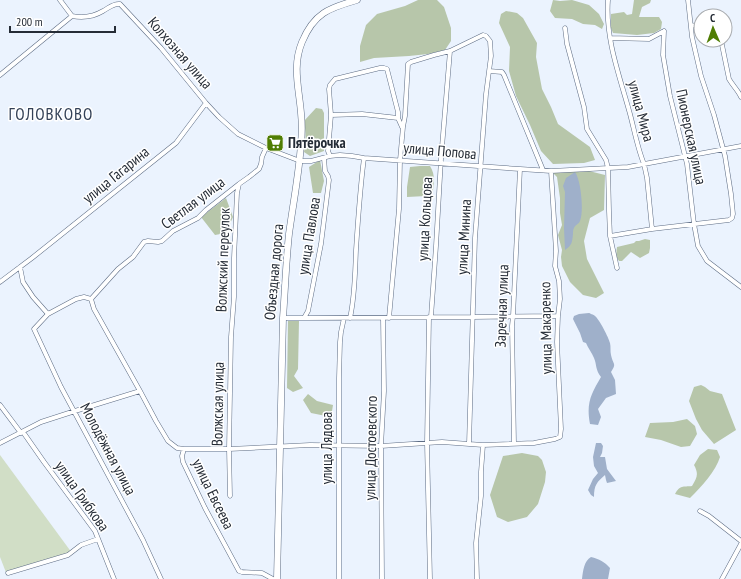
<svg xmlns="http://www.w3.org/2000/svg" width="741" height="579" viewBox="0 0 741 579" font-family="'PT Sans Narrow',sans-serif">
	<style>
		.green { fill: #d1dec6 }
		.forest { fill: #b7c6aa }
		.water { fill: #9fb0ca }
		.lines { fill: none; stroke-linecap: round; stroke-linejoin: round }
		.street-casing { stroke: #5d6c84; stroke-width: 5 }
		.secondary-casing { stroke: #5d6c84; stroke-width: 7 }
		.street { stroke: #fff; stroke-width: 4 }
		.secondary { stroke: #fff; stroke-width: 6 }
		.labels { text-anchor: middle; stroke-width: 3; stroke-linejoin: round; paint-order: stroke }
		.street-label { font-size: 15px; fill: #252c36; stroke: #fff }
		.poi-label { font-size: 15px; font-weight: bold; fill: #252c36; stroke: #fff; text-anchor: start }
		.quarter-label { font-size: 17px; letter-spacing: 1px; fill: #334157; stroke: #fff }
	</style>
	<rect width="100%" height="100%" fill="#ebf3fe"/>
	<path class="green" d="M 0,455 L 72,553 L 7,575 L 0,557 Z"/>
	<path class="forest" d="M 418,0 L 437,0 L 444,7 L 451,28 L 451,41 L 445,50 L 428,54 L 409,56 L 374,58 L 360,62 L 360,46 L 366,25 L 377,14 L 405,6 Z
		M 553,0 L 560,1 L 572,0 L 589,5 L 599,14 L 604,24 L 602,29 L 595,25 L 583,24 L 572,19 L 555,18 L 550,11 Z
		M 634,0 L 651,0 L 650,3 L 642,7 L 639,17 L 659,17 L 662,22 L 661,29 L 654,33 L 637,35 L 613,33 L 611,28 L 611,14 L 624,12 L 627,15 L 632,14 Z
		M 506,11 L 517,13 L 523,18 L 537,43 L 536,57 L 542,89 L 551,107 L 558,124 L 590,147 L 595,160 L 584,163 L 553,164 L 541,151 L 530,125 L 516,96 L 509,71 L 510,47 L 499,23 L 501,14 Z
		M 316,108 L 322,109 L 324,113 L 324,151 L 310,156 L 304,152 C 306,141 306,132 304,121 Z
		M 320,160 L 324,181 L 321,193 L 313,193 L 309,167 Z
		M 420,166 L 430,166 C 435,174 434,180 433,190 L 426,196 L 407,197 L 407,187 L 410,167 Z
		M 551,171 L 575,172 L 589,171 L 605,175 L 604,210 L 590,218 L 584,241 L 587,259 L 604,293 L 596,298 L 583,295 L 570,282 L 562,266 L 561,257 L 562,250 L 558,235 L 562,225 L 560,213 L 560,198 L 557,177 Z
		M 226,198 L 233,217 L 226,233 L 215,235 L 201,217 Z
		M 645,239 L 650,240 L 650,248 L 649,253 L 640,258 L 631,252 L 622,261 L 619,261 C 616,257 616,253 617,247 L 634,243 L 636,241 L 639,241 Z
		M 288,321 L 299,321 L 298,369 L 294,376 L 303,388 L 293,392 L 287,388 Z
		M 701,385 L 705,387 L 710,391 L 722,394 L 736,430 L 714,444 L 702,430 L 696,419 L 689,401 L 694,387 Z
		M 308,394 L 317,401 L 333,405 L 331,417 L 311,413 L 303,400 Z
		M 687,419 L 695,426 L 697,434 L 690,446 L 681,447 L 661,440 L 645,437 L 650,423 L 673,422 Z
		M 708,449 L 717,450 L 720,457 C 716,471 701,487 690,498 L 675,494 C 680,485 683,487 692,486 C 697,478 699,474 694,465 L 700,455 Z
		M 522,453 L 538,456 L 542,460 L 546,472 L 545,482 L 538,504 L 527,517 L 508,522 L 497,517 L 490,495 L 503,456 Z"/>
	<path class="water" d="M 575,172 C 581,180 584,211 580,221 C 579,224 575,225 574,228 C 573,229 573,233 573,234 C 572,243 572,245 565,250 L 564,228 L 565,192 L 563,186 L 566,178 Z
		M 589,313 C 589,313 594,315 595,316 C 599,319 609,338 610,343 C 611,347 610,351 611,355 C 613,365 617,363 611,372 L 615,380 L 616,394 L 606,398 L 598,409 L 601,417 L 598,425 L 590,424 C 586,403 591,394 601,377 C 595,369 597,365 594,358 C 592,353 588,348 586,343 L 583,342 L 580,333 L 573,319 L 574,316 L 579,314 Z
		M 596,443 L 601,443 L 603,446 L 602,453 L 600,457 L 605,457 L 607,469 L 616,481 L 607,483 L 606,480 L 605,475 C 597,482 594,485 594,497 L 591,495 L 588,490 L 593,479 L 598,473 L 594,466 L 593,457 Z
		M 591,557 C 599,559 605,562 610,568 L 608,579 L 582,579 C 583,571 584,561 591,557 Z"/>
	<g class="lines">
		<defs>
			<path id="street" d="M 60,0 L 72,16 C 83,18 93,17 103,11 C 109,8 113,3 120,4 L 161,48 L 206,103 L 219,117 L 238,134 L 266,148 L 300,161 L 311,161 L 330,156 L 340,155 L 352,156 L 364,158 L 520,169 L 551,171 L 628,167 L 741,146
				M 608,0 C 605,39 620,77 630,114 C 634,129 638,150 644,164 L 647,178 L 652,229
				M 691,26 L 701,24
				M 565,28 L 567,44 L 584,107 L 587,129 L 606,160 L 608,168 L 609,211 L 610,236 L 617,268
				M 664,31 L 663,55 L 670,96 L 687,164 L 694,224 L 698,246 L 707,261 L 741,287
				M 610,38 L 649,39 L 664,31
				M 721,40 L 729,79 C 733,86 738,90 741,97
				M 489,71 L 502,72 L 504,75 L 543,170
				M 0,75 L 72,16
				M 331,115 L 362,114 L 398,118 L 402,127
				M 330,156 L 328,151 L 331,115 L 329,89 L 330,85 L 335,79 L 380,68 L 384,68 L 387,69 L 398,112 L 398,118
				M 610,236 L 652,229 L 729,220 L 732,218 L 733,214 L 731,194 L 725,156 L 714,115 L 701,76 L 692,37 L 688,0
				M 20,267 L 23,282 L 33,297 L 48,314
				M 0,282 L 32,258 L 176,143 L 206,103
				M 91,299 L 94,309 L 140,391 L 156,421 L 168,441 L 177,448 L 184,449 L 182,456 L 183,462 L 205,508 L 239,571 L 242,572 L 262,573 L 273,579
				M 91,299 L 84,297 L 76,299 L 48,314 L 34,329 L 61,387 L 143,540 L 161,579
				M 91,299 L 118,269 L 133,257 L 144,242 L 148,241 L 158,242 L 162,241 L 173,231 L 198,218 L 206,210 L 239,184 L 249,177 L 259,169 L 261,164 L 262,157 L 266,148
				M 429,317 L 427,443 L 430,579
				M 431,317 L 436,246 L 441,159 L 450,51
				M 283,318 L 304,318 L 472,317 L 558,316
				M 304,318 L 308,311 L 321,244 L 329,180 L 328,176 L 325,171 L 324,158
				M 350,318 C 355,296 355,273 356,250 C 358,219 360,189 364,158
				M 389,318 L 399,209 L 400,160 L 403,127 L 405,116 L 408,64 L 411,62 L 434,55 L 450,51 L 483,35 L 486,36 L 490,41 L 491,56 L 486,94 L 475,238 L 469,444
				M 0,405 L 21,433
				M 23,432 L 44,462 L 95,531 L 114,579
				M 0,443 L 41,422 L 75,411 L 140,391
				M 514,444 L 512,326 L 513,316 L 520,169
				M 184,449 L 229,449 L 310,445 L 381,446 L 442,442 L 483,445 L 534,443 L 555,439 L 560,437 L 561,429 L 557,342 L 558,316 L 560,299 L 559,281 L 555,266 L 556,251 L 551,171
				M 230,496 L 229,449 L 231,337 L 234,297 L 234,258 L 237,193 L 239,184
				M 700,511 L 709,516 L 741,541
				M 8,573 L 68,555 L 81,545 L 98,539
				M 339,579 L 339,378 L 340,342 L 341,332 L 344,318
				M 382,579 L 381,446 L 384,391 L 383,318
				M 477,579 L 476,543 L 481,496 L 481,472 L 483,445
				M 722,579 L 741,544"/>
			<path id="secondary" d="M 277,579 L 283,318 C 285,290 286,262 289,234 C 293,204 299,174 301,144 C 302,134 302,123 301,113 C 299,88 292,66 302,42 C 314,13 329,8 357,0"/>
		</defs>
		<use href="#street" class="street-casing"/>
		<use href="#secondary" class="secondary-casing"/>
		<use href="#street" class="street"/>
		<use href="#secondary" class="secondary"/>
	</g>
	<defs>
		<symbol id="supermarket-square" viewBox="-11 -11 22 22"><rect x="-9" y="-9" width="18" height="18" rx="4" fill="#4f7d03" stroke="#fff"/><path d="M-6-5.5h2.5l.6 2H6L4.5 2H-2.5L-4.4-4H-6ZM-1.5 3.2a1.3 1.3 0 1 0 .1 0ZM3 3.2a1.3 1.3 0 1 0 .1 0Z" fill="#fff"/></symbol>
	</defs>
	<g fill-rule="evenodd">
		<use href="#supermarket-square" x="265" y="133" width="20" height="20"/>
	</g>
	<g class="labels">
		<g class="street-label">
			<text transform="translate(180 53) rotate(49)" y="5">Колхозная улица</text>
			<text transform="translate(641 111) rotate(75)" y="5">улица Мира</text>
			<text transform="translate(691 137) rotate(78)" y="5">Пионерская улица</text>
			<text transform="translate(440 151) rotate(5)" y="5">улица Попова</text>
			<text transform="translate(116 175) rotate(-39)" y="5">улица Гагарина</text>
			<text transform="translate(193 203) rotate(-37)" y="5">Светлая улица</text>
			<text transform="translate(425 219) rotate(-87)" y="5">улица Кольцова</text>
			<text transform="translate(309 236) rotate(-81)" y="5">улица Павлова</text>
			<text transform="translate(464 237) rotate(-87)" y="5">улица Минина</text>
			<text transform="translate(223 260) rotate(-88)" y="5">Волжский переулок</text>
			<text transform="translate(274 272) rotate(-85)" y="5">Объездная дорога</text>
			<text transform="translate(502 306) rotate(-88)" y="5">Заречная улица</text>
			<text transform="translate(546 328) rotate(-91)" y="5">улица Макаренко</text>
			<text transform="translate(218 404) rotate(-89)" y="5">Волжская улица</text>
			<text transform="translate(327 448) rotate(-90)" y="5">улица Лядова</text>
			<text transform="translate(371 448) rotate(-89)" y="5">улица Достоевского</text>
			<text transform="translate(108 449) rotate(62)" y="5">Молодёжная улица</text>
			<text transform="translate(213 494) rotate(64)" y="5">улица Евсеева</text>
			<text transform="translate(82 496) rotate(55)" y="5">улица Грибкова</text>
		</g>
		<g class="poi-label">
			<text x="288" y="148">Пятёрочка</text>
		</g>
		<g class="quarter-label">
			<text x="51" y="120">ГОЛОВКОВО</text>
		</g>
	</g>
	<g transform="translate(713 28) rotate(358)"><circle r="19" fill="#ffffff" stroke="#a8abaf"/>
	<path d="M0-3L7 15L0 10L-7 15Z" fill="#4f7d03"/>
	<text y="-6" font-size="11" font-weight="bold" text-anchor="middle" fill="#252c36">С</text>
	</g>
	<path d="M10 26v6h105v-6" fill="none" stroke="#252c36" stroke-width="2"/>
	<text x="16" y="26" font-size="12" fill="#252c36" stroke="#ffffff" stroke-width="3" paint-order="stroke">200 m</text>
</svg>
